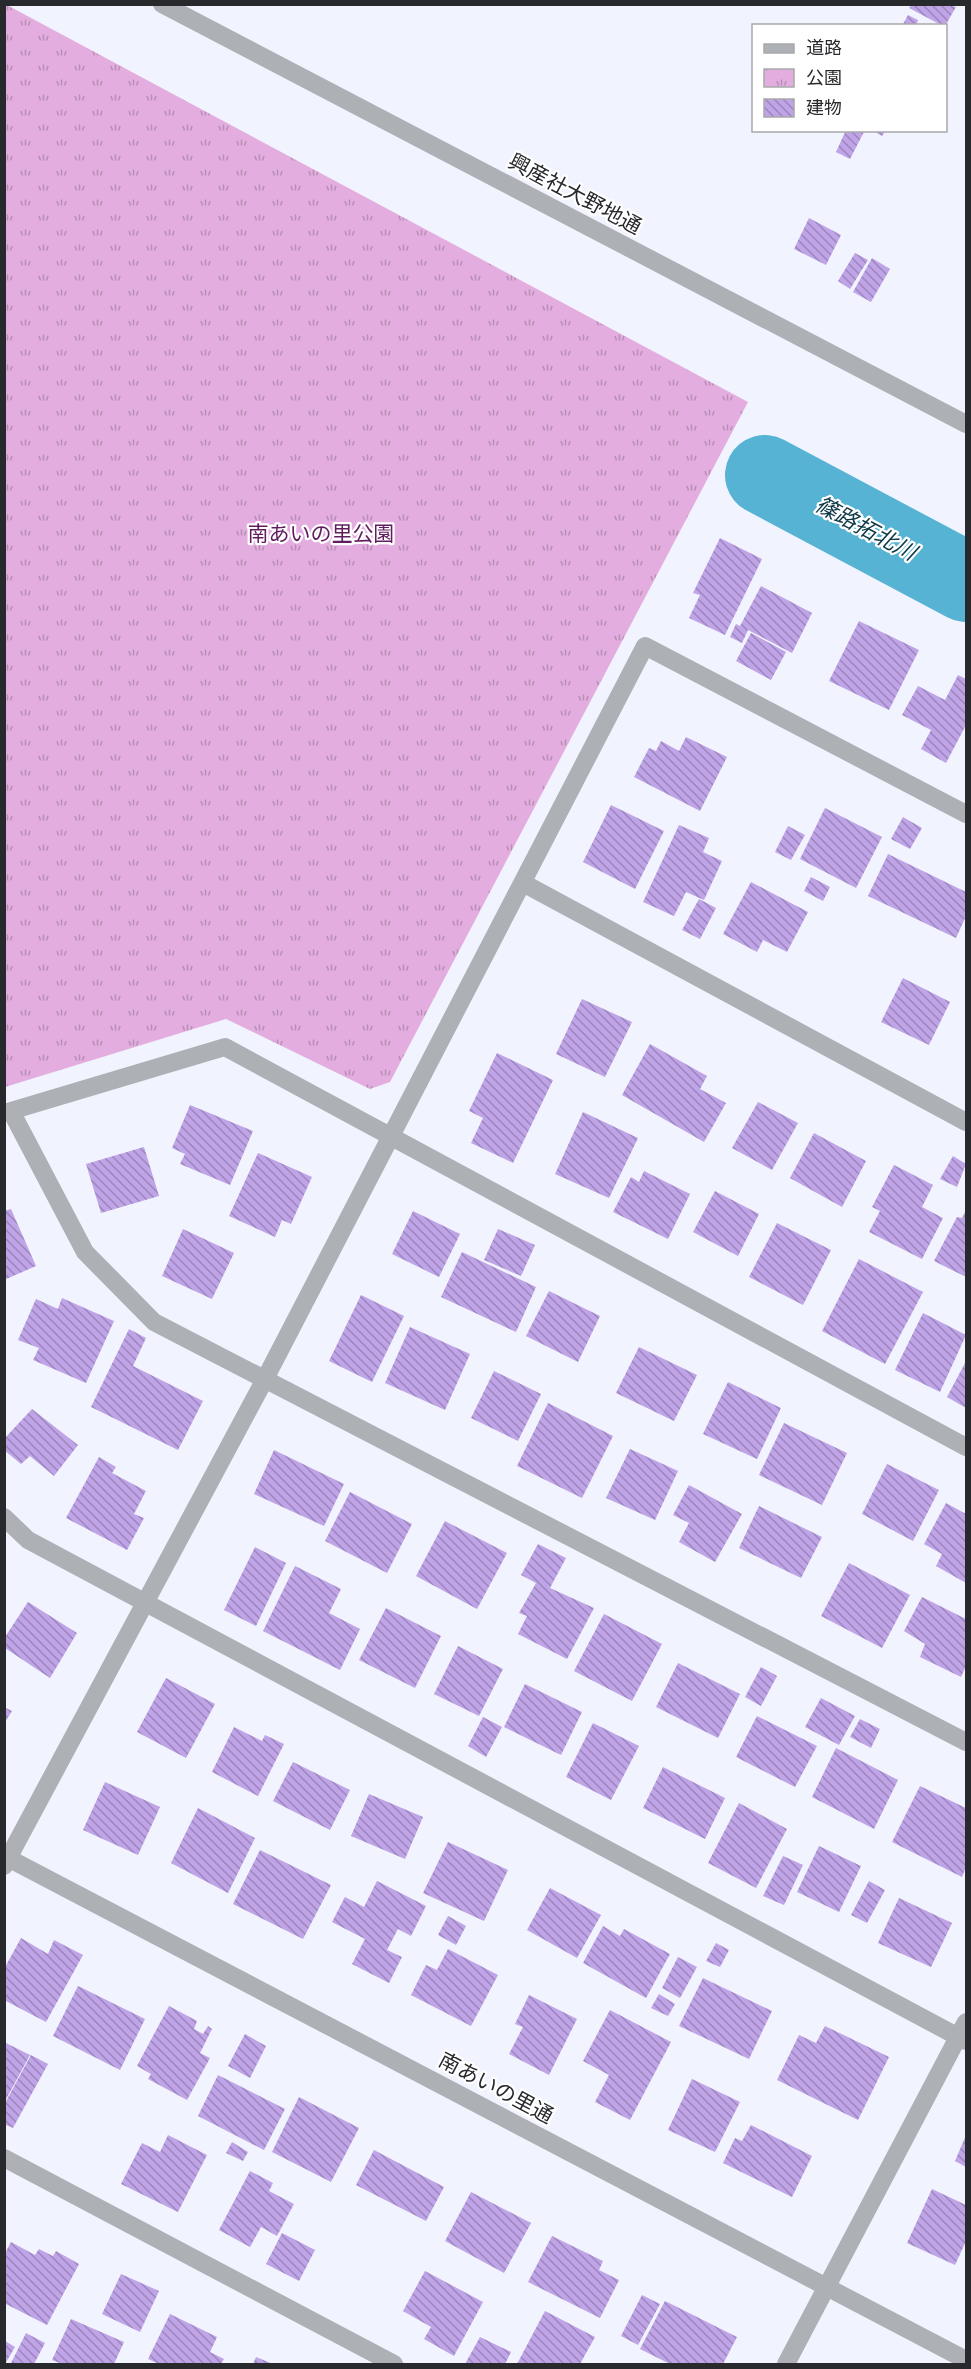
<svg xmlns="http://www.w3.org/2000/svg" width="971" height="2369" viewBox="0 0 971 2369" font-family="'Golos Text','Noto Sans JP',sans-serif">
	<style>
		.park { fill: url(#park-tufts) }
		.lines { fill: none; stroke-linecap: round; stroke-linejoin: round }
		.river { stroke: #56b3d4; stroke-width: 80 }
		.building { fill: url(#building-back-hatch) }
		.minor { stroke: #adb0b4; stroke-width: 18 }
		.tertiary { stroke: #adb0b4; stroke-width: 18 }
		.labels { text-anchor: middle; stroke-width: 4.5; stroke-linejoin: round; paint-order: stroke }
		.street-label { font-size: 21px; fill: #28292d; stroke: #fff }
		.park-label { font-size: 21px; fill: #611c60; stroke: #fff }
		.water-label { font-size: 22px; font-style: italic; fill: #0e3947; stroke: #fff }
	</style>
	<defs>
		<pattern id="park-tufts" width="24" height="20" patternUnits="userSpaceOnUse" patternTransform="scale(1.5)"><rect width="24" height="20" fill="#e3aedf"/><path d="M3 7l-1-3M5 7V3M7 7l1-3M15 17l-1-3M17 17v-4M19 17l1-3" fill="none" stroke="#b88eb5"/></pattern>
		<pattern id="building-back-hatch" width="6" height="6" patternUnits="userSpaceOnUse" patternTransform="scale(1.5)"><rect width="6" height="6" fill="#c0a4e8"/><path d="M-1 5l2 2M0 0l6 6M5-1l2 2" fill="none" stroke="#9c86bc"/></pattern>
	</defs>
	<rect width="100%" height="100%" fill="#f1f3fe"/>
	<path class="park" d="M 5,4 L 748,402 L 390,1082 L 370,1089 L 226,1019 L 5,1087 Z"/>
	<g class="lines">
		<path class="river" d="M 765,475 L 966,582"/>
	</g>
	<path class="building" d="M 911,5 L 950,5 L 956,7 L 945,26 L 943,26 L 909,8 Z
		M 908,15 L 918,20 L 916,26 L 902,26 Z
		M 846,130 L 865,130 L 850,159 L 836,152 Z
		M 872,130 L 886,130 L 882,136 Z
		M 809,218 L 841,235 L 826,265 L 794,249 Z
		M 855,253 L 868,260 L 850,289 L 838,281 Z
		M 872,258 L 890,269 L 871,302 L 853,292 Z
		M 720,538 L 762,559 L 725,635 L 689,618 L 700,595 L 693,593 Z
		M 761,586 L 812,613 L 792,653 L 748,630 L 742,643 L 730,637 L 736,624 L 740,626 Z
		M 859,621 L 919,650 L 889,710 L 829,681 Z
		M 751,633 L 786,652 L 771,680 L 736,661 Z
		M 958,675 L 966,679 L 966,725 L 946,763 L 921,749 L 931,730 L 902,715 L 918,686 L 945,700 Z
		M 686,737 L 727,757 L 700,811 L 634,777 L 649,748 L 656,751 L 661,741 L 679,751 Z
		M 611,805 L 664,831 L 635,889 L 583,862 Z
		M 825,808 L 882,837 L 856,888 L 800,859 Z
		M 903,817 L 922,828 L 910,849 L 891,839 Z
		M 679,825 L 709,838 L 703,852 L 722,861 L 704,900 L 686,892 L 674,916 L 643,902 Z
		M 788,826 L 805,835 L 791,860 L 775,852 Z
		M 888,854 L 966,892 L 966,916 L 956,938 L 868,896 Z
		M 811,877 L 830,887 L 823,901 L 804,891 Z
		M 751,882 L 808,912 L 787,952 L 763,940 L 757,952 L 723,934 Z
		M 699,899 L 716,908 L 700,939 L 682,930 Z
		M 903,978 L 950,1002 L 929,1045 L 881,1022 Z
		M 582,999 L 632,1022 L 605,1077 L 556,1054 Z
		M 650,1044 L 707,1076 L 700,1089 L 726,1103 L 704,1142 L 622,1095 Z
		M 497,1053 L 553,1080 L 513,1163 L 471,1143 L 483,1118 L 469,1111 Z
		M 758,1102 L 798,1123 L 772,1170 L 732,1148 Z
		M 190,1105 L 253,1131 L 230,1185 L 180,1164 L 185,1154 L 172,1148 Z
		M 583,1112 L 638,1138 L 609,1198 L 555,1174 Z
		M 814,1133 L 866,1161 L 842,1207 L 790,1178 Z
		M 144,1147 L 159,1196 L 101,1213 L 86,1164 Z
		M 258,1153 L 312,1177 L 291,1224 L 282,1220 L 275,1237 L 229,1216 Z
		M 953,1156 L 966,1164 L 957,1187 L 940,1179 Z
		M 894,1165 L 933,1185 L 922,1207 L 943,1218 L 922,1259 L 869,1232 L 880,1211 L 872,1207 Z
		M 644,1171 L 690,1194 L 668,1239 L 613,1212 L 631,1177 L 639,1182 Z
		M 715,1191 L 759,1214 L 738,1256 L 693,1232 Z
		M 11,1209 L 36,1266 L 4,1280 L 4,1211 Z
		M 966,1210 L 966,1277 L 934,1261 L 957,1217 L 962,1218 Z
		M 413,1211 L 460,1234 L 439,1277 L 392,1254 Z
		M 777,1223 L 831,1250 L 803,1305 L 749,1277 Z
		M 183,1229 L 234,1253 L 212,1299 L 162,1276 Z
		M 498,1229 L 535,1245 L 521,1276 L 484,1260 Z
		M 462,1252 L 536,1287 L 516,1332 L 441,1297 Z
		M 859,1259 L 923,1292 L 885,1364 L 822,1331 Z
		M 549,1291 L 600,1316 L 578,1362 L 526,1336 Z
		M 361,1295 L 404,1316 L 372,1382 L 329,1361 Z
		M 62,1298 L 114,1321 L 86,1383 L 33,1360 L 39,1348 L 18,1340 L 36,1299 L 58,1309 Z
		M 923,1313 L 966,1335 L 940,1392 L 895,1370 Z
		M 410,1327 L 470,1354 L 445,1410 L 385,1383 Z
		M 129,1329 L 146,1338 L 133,1366 L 203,1401 L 178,1450 L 91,1407 Z
		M 639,1347 L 697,1375 L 674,1421 L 616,1393 Z
		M 965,1363 L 966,1363 L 966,1408 L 947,1397 Z
		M 494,1371 L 541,1394 L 518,1441 L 471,1418 Z
		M 728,1382 L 781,1408 L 757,1459 L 703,1434 Z
		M 548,1403 L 613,1436 L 582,1498 L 517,1466 Z
		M 32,1409 L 78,1445 L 54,1476 L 30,1456 L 21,1464 L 4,1450 L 4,1439 Z
		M 784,1423 L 847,1453 L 822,1505 L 759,1475 Z
		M 630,1449 L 678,1471 L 655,1520 L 606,1498 Z
		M 274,1450 L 344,1484 L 324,1526 L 254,1494 Z
		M 99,1457 L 116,1467 L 112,1473 L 146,1491 L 134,1514 L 144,1518 L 127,1550 L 66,1518 Z
		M 887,1464 L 939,1490 L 913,1541 L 862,1514 Z
		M 689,1485 L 742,1514 L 715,1562 L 679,1542 L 689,1523 L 673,1515 Z
		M 350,1492 L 412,1524 L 387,1573 L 325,1541 Z
		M 946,1503 L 966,1514 L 966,1583 L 936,1566 L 942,1554 L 924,1544 Z
		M 759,1506 L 822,1537 L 801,1578 L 739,1548 Z
		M 445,1521 L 507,1553 L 477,1609 L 416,1576 Z
		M 538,1544 L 566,1558 L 550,1588 L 594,1608 L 567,1659 L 518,1634 L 527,1616 L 519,1613 L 536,1583 L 521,1575 Z
		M 255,1547 L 286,1563 L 256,1626 L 224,1610 Z
		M 849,1563 L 910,1595 L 882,1648 L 821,1616 Z
		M 295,1566 L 341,1589 L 329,1613 L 360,1629 L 340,1670 L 263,1631 Z
		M 922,1597 L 966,1619 L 966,1666 L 961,1677 L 920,1657 L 925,1644 L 904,1631 Z
		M 28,1602 L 77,1633 L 50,1678 L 5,1648 L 5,1637 Z
		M 386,1608 L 441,1636 L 415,1688 L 359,1660 Z
		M 604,1614 L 662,1644 L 632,1701 L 574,1671 Z
		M 458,1646 L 503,1669 L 479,1716 L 434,1694 Z
		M 678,1663 L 740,1694 L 718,1738 L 656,1707 Z
		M 761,1667 L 777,1676 L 761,1706 L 745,1697 Z
		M 166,1678 L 215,1704 L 186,1758 L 137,1732 Z
		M 525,1684 L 582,1712 L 561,1755 L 504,1727 Z
		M 821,1698 L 855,1716 L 839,1745 L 805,1727 Z
		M 4,1707 L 12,1711 L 4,1724 Z
		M 757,1716 L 817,1746 L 795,1787 L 736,1757 Z
		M 483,1717 L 502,1727 L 486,1757 L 468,1746 Z
		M 860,1719 L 880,1729 L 871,1748 L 850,1737 Z
		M 593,1723 L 639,1746 L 611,1800 L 566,1777 Z
		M 234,1727 L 262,1741 L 265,1735 L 284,1744 L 258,1796 L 212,1772 Z
		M 836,1748 L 898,1780 L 874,1829 L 812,1797 Z
		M 293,1762 L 350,1790 L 330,1830 L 273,1801 Z
		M 663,1767 L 725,1798 L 705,1839 L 643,1808 Z
		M 105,1782 L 160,1807 L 138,1855 L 83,1830 Z
		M 920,1786 L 966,1808 L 966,1867 L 962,1877 L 892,1842 Z
		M 369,1794 L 423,1817 L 405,1859 L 351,1836 Z
		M 739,1803 L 787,1829 L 756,1888 L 708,1863 Z
		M 198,1808 L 255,1838 L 228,1893 L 171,1863 Z
		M 448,1842 L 508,1870 L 484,1921 L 423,1893 Z
		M 819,1846 L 861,1866 L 839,1912 L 797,1892 Z
		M 260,1850 L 331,1885 L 303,1939 L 233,1904 Z
		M 783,1856 L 803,1865 L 784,1905 L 763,1896 Z
		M 377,1881 L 426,1906 L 411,1936 L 398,1929 L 387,1950 L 402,1957 L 389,1983 L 352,1964 L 365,1939 L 332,1922 L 345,1897 L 364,1907 Z
		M 869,1881 L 885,1890 L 867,1923 L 851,1915 Z
		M 550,1888 L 601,1915 L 577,1958 L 527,1930 Z
		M 899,1898 L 952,1923 L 931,1967 L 878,1943 Z
		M 448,1916 L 466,1926 L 456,1945 L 438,1935 Z
		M 603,1926 L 620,1936 L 624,1929 L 670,1954 L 646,1998 L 583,1963 Z
		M 21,1938 L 48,1954 L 54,1940 L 83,1955 L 46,2022 L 4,2000 L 4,1969 Z
		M 716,1943 L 729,1950 L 720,1967 L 706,1961 Z
		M 448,1949 L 498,1975 L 471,2026 L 411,1995 L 426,1965 L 437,1970 Z
		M 678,1957 L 697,1967 L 680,1998 L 662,1988 Z
		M 703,1978 L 772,2011 L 749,2059 L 679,2026 Z
		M 78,1986 L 145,2019 L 120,2070 L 53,2036 Z
		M 659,1994 L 675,2004 L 668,2016 L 651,2008 Z
		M 529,1995 L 577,2019 L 549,2075 L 509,2054 L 523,2027 L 515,2024 Z
		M 169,2006 L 197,2021 L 194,2029 L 203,2034 L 208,2026 L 212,2029 L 200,2053 L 210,2058 L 187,2100 L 148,2079 L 151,2074 L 137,2066 Z
		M 610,2010 L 671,2042 L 630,2120 L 595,2102 L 609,2075 L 583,2061 Z
		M 825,2026 L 889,2057 L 858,2120 L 777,2080 L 799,2035 L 816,2043 Z
		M 245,2034 L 266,2046 L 250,2078 L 228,2066 Z
		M 4,2042 L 30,2055 L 4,2103 Z
		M 31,2055 L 48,2064 L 13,2128 L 4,2124 L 4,2105 Z
		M 218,2075 L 285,2109 L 264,2150 L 198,2116 Z
		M 692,2079 L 740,2102 L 715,2152 L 668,2130 Z
		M 299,2097 L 359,2128 L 331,2182 L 272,2152 Z
		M 751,2125 L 812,2156 L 792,2197 L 723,2163 L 735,2138 L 742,2141 Z
		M 168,2135 L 207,2155 L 178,2212 L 121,2184 L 142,2143 L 160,2152 Z
		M 966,2135 L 966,2167 L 955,2161 Z
		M 232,2142 L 248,2152 L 243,2161 L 226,2153 Z
		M 374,2150 L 444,2187 L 426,2221 L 356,2185 Z
		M 250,2171 L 273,2183 L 269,2191 L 294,2204 L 277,2236 L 261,2227 L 250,2247 L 219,2230 Z
		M 932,2189 L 966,2205 L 966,2241 L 955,2265 L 907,2243 Z
		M 471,2192 L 531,2223 L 504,2273 L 445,2241 Z
		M 282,2233 L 315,2250 L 299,2281 L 266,2264 Z
		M 552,2236 L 603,2261 L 599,2270 L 619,2280 L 600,2318 L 528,2282 Z
		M 11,2242 L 35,2255 L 39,2249 L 53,2256 L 56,2251 L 79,2264 L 47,2325 L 4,2303 L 4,2255 Z
		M 425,2271 L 483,2302 L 454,2356 L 424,2339 L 431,2327 L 403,2311 Z
		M 121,2274 L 159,2291 L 140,2332 L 102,2314 Z
		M 642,2295 L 660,2304 L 638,2345 L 621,2336 Z
		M 665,2301 L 737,2337 L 723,2364 L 670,2364 L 640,2349 Z
		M 545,2311 L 595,2337 L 580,2364 L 517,2364 Z
		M 170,2314 L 217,2337 L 210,2352 L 224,2359 L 221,2364 L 159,2364 L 148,2359 Z
		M 71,2319 L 124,2342 L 114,2364 L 62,2364 L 52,2360 Z
		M 26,2333 L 45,2343 L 34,2364 L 13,2364 L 11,2363 Z
		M 480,2337 L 511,2352 L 505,2364 L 465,2364 Z
		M 5,2341 L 15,2347 L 5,2364 Z
		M 256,2357 L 273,2364 L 253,2364 Z"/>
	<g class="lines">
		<path class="minor" d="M 523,883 L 966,1122
			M 11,1111 L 85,1252 L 154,1322 L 966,1742
			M 4,1113 L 225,1047 L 966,1447
			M 4,1517 L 28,1540 L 966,2041
			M 4,1866 L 265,1379 L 645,646 L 966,814
			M 4,2158 L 394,2364
			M 786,2364 L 966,2022"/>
		<path class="tertiary" d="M 162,4 L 966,424
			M 4,1856 L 966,2360"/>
	</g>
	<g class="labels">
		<g class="street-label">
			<text transform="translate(575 194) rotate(28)" y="7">興産社大野地通</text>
			<text transform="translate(496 2088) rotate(28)" y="7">南あいの里通</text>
		</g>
		<g class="park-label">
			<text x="321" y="541">南あいの里公園</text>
		</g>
		<g class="water-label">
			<text transform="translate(866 528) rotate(28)" y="8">篠路拓北川</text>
		</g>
	</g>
	<rect width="971" height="2369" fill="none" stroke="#28292d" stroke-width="12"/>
	<rect x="752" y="24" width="195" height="108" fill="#ffffff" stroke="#a9a9ab" stroke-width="1.5"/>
	<rect x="764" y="44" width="30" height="9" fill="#adb0b4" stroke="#a9a9ab" stroke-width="1.5"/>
	<text x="806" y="54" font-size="18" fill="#28292d">道路</text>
	<rect x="764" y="69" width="30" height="18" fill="url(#park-tufts)" stroke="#a9a9ab" stroke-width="1.5"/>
	<text x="806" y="84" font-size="18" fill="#28292d">公園</text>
	<rect x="764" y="99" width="30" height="18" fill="url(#building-back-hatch)" stroke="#a9a9ab" stroke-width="1.5"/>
	<text x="806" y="114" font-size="18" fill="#28292d">建物</text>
</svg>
